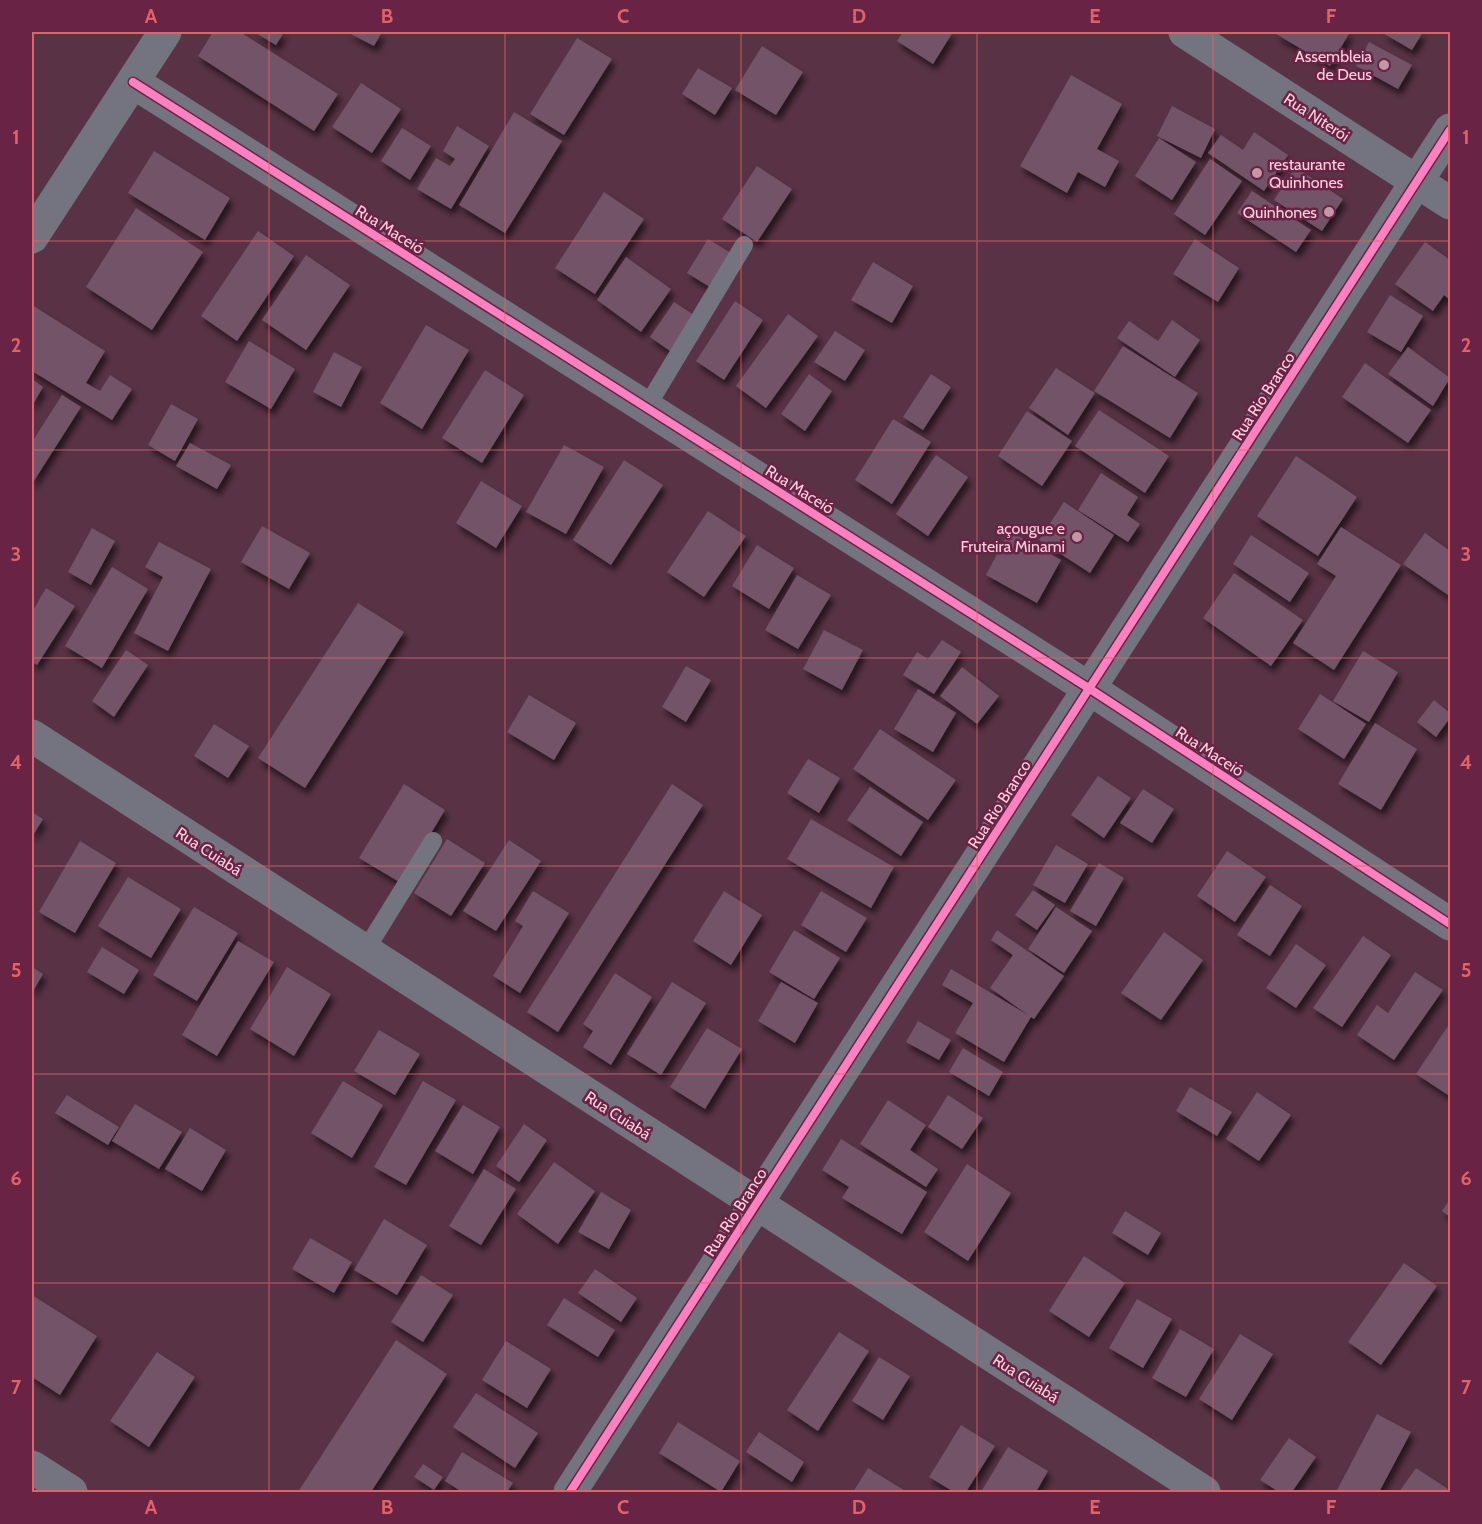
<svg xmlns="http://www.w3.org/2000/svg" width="1482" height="1524" viewBox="0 0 1482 1524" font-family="Cabin,sans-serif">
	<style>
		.building { fill: #725267; filter: url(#shadow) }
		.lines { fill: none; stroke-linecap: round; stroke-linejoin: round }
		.service { stroke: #73747f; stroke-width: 18 }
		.minor { stroke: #73747f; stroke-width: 33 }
		.tertiary { stroke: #73747f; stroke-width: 33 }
		.cycleway-casing { stroke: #692344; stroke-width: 11 }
		.cycleway { stroke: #ff80c0; stroke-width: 8 }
		.grid { fill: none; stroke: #e36268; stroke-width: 1.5; stroke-opacity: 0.55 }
		.poi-dot { fill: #c298a9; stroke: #692344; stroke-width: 2 }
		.labels { text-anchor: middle; stroke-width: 5; stroke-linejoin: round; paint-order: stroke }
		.poi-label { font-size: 16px; fill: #fbcfdf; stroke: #692344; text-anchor: end }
		.street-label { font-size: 16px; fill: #fbcfdf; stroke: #692344 }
		.neatline { fill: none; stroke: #e36268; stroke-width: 2 }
		.grid-label { font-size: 20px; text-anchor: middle; font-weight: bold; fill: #e36268 }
	</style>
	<defs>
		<filter id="shadow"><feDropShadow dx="3.5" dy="6" stdDeviation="3" flood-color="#0009"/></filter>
	</defs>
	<rect width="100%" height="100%" fill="#593345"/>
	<path class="building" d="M 213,32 L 240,32 L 338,94 L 314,131 L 198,56 Z
		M 254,32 L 284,32 L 276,45 Z
		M 347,32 L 382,32 L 374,46 Z
		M 903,32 L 953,32 L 933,64 L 897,41 Z
		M 1277,32 L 1350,32 L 1330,66 L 1276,34 Z
		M 1381,32 L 1423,32 L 1412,50 Z
		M 577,38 L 612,59 L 564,135 L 530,114 Z
		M 1369,42 L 1412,65 L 1398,89 L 1356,66 Z
		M 762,46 L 803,72 L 776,115 L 735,90 Z
		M 698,68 L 732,88 L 715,115 L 682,94 Z
		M 1071,75 L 1122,104 L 1097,149 L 1119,161 L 1105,187 L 1078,172 L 1067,193 L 1020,166 Z
		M 361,83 L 401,109 L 372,153 L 332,127 Z
		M 1172,106 L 1215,129 L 1201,158 L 1157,136 Z
		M 514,112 L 562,141 L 505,233 L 459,205 Z
		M 457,126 L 489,146 L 451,209 L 417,189 L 436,158 L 450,166 L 455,159 L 443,151 Z
		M 402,128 L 431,146 L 410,180 L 381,161 Z
		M 1254,132 L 1288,155 L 1264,191 L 1208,153 L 1221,135 L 1243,150 Z
		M 1159,138 L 1196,162 L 1172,200 L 1135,176 Z
		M 154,151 L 230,198 L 205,240 L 128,193 Z
		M 1210,159 L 1242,181 L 1205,235 L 1174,214 Z
		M 757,166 L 792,189 L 757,242 L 722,219 Z
		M 1295,167 L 1343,199 L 1322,231 L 1274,200 Z
		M 1252,191 L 1311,230 L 1296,252 L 1237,213 Z
		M 604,192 L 644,219 L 595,294 L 555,268 Z
		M 136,208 L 203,252 L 152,330 L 86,287 Z
		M 258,231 L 294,256 L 237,341 L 201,316 Z
		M 708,239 L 734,255 L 713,289 L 687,273 Z
		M 1195,239 L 1239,268 L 1218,302 L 1173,274 Z
		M 1425,242 L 1450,260 L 1450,300 L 1444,295 L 1433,311 L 1395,284 Z
		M 306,255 L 350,285 L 306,350 L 262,320 Z
		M 626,257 L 671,289 L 641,332 L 597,300 Z
		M 873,262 L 913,286 L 892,323 L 851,300 Z
		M 1390,295 L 1423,316 L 1401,352 L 1367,332 Z
		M 735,301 L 763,320 L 724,380 L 696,361 Z
		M 674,302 L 694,315 L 670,351 L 650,337 Z
		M 32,305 L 105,351 L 86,383 L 100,391 L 110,375 L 132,389 L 112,420 L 32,371 Z
		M 788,314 L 818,336 L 766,408 L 736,386 Z
		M 1172,320 L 1200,340 L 1175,377 L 1117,338 L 1129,321 L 1158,341 Z
		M 426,325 L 469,350 L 422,429 L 380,403 Z
		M 835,331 L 865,350 L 845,381 L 814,362 Z
		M 249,341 L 295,369 L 271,409 L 225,382 Z
		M 1123,346 L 1198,393 L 1170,438 L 1094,391 Z
		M 1408,347 L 1450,378 L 1433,406 L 1388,374 Z
		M 334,352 L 362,367 L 341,407 L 313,392 Z
		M 1365,363 L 1431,410 L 1408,443 L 1342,397 Z
		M 1056,368 L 1095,393 L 1068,435 L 1029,408 Z
		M 485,370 L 524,395 L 482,463 L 442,438 Z
		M 809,374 L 832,391 L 805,431 L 781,414 Z
		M 931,374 L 951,387 L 923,430 L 903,417 Z
		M 32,379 L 43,387 L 32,406 Z
		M 62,395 L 81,407 L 32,484 L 32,442 Z
		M 171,404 L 198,419 L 175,461 L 148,445 Z
		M 1099,410 L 1169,456 L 1145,493 L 1075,446 Z
		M 1027,411 L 1072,441 L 1042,486 L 998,456 Z
		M 893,419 L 931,442 L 892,504 L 855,480 Z
		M 190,443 L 231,465 L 217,489 L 176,466 Z
		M 564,445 L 604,467 L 566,534 L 526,512 Z
		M 936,455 L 968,477 L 928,536 L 896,514 Z
		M 1296,456 L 1357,497 L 1318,556 L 1257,516 Z
		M 624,460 L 663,485 L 611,565 L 573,540 Z
		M 1101,473 L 1138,497 L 1127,515 L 1140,524 L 1128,542 L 1078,510 Z
		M 481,481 L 522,506 L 496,548 L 456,523 Z
		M 1064,502 L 1114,535 L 1090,573 L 1039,540 Z
		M 708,511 L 746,536 L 704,597 L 667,572 Z
		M 262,526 L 310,553 L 289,589 L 241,562 Z
		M 1341,527 L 1401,565 L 1334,670 L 1293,643 L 1336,576 L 1317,564 Z
		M 92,528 L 115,541 L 91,585 L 68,572 Z
		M 1009,531 L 1061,560 L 1037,603 L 986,575 Z
		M 1425,533 L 1450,551 L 1450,591 L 1448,595 L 1403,564 Z
		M 1251,535 L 1309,573 L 1290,602 L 1233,564 Z
		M 159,542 L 211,569 L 168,651 L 134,633 L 163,577 L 145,567 Z
		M 757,545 L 794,568 L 769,609 L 732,586 Z
		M 112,567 L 148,589 L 102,668 L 65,646 Z
		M 1234,573 L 1303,620 L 1271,666 L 1203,618 Z
		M 797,575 L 831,595 L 798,649 L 765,630 Z
		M 46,588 L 75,606 L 37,665 L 32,662 L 32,612 Z
		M 358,603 L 404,632 L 305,788 L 258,758 Z
		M 824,630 L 863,650 L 842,690 L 803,669 Z
		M 942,640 L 961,652 L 934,694 L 903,675 L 917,652 L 928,659 Z
		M 126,650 L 148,665 L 114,717 L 92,701 Z
		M 1363,651 L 1398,672 L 1369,722 L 1333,701 Z
		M 686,666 L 711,680 L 686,722 L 662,707 Z
		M 962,667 L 999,696 L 977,724 L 940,696 Z
		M 918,689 L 956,713 L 933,752 L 894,729 Z
		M 1320,694 L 1366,724 L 1344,759 L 1298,729 Z
		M 529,695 L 576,723 L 554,760 L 507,732 Z
		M 1434,700 L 1450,713 L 1450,718 L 1436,737 L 1417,722 Z
		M 1375,723 L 1417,749 L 1381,810 L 1338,784 Z
		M 214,724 L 249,746 L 228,778 L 194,756 Z
		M 880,729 L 956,780 L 928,820 L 853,769 Z
		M 808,759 L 840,778 L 819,813 L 787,793 Z
		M 1098,776 L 1131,798 L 1104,838 L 1071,815 Z
		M 404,784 L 445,810 L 401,883 L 359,858 Z
		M 672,784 L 703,805 L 558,1032 L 527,1012 Z
		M 870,787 L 923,822 L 901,856 L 847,820 Z
		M 1143,789 L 1174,809 L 1152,843 L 1120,823 Z
		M 32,812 L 43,819 L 32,837 Z
		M 811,819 L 894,867 L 871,908 L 787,859 Z
		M 447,839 L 485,863 L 451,916 L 414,893 Z
		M 509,840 L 541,861 L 496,931 L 463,911 Z
		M 80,841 L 116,863 L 75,933 L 39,912 Z
		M 1056,845 L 1088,864 L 1065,903 L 1033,885 Z
		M 1227,851 L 1266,877 L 1235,922 L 1197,896 Z
		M 1099,863 L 1124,878 L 1096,926 L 1070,911 Z
		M 128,877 L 181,909 L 151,958 L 98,926 Z
		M 1270,885 L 1302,906 L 1270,956 L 1237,935 Z
		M 1033,890 L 1055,905 L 1037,930 L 1015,915 Z
		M 533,891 L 569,913 L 520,993 L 493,976 L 523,926 L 515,921 Z
		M 724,891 L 762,915 L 731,965 L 693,941 Z
		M 821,891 L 867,918 L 846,952 L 801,925 Z
		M 194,907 L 238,933 L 197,1001 L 153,975 Z
		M 1056,907 L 1092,931 L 1064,973 L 1028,949 Z
		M 794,930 L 840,958 L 814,999 L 769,972 Z
		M 997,930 L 1064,976 L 1034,1019 L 1031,1017 L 1004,1062 L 955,1033 L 973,1003 L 942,985 L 951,969 L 1028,1015 L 990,988 L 1013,955 L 991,940 Z
		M 1164,932 L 1203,960 L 1161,1020 L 1121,993 Z
		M 1363,936 L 1391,955 L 1342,1027 L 1313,1008 Z
		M 238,941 L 274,962 L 217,1056 L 182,1035 Z
		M 1296,944 L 1326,965 L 1296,1008 L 1266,988 Z
		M 102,947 L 139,970 L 124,994 L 87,972 Z
		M 32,967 L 43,974 L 32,993 Z
		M 287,967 L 331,994 L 294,1056 L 250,1029 Z
		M 1415,972 L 1443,990 L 1394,1060 L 1357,1035 L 1377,1005 L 1388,1013 Z
		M 615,973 L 652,997 L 611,1065 L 583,1047 L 593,1031 L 583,1024 Z
		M 672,982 L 706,1003 L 661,1075 L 627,1054 Z
		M 781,982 L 818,1003 L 795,1043 L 758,1021 Z
		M 918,1021 L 951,1040 L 939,1060 L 906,1042 Z
		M 1450,1023 L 1450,1090 L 1448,1095 L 1416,1074 Z
		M 707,1028 L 742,1049 L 705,1109 L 670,1087 Z
		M 379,1030 L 420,1054 L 395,1095 L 354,1071 Z
		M 963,1048 L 1003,1072 L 989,1096 L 949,1072 Z
		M 343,1081 L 383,1105 L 352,1158 L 311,1133 Z
		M 423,1081 L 456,1100 L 406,1185 L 374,1167 Z
		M 1190,1087 L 1232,1112 L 1217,1136 L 1176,1111 Z
		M 1257,1092 L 1291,1115 L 1259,1161 L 1226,1139 Z
		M 67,1095 L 119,1127 L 108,1145 L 55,1113 Z
		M 948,1095 L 983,1118 L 962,1149 L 928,1127 Z
		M 888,1100 L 926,1125 L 910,1150 L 938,1169 L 926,1187 L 860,1144 Z
		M 135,1104 L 182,1132 L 159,1169 L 112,1141 Z
		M 463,1105 L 500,1127 L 473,1174 L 435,1151 Z
		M 524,1124 L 547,1140 L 519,1182 L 496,1166 Z
		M 190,1128 L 226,1150 L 202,1191 L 165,1169 Z
		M 841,1139 L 927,1192 L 902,1234 L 842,1198 L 849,1187 L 822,1170 Z
		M 554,1162 L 595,1191 L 558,1244 L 517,1214 Z
		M 967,1164 L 1011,1193 L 968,1261 L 924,1232 Z
		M 484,1169 L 516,1189 L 481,1245 L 449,1226 Z
		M 601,1192 L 631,1210 L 609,1249 L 578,1232 Z
		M 1450,1199 L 1450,1217 L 1442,1211 Z
		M 1125,1211 L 1161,1233 L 1148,1255 L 1112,1233 Z
		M 384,1219 L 427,1245 L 397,1295 L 354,1270 Z
		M 310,1238 L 352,1262 L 334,1293 L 292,1269 Z
		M 1084,1256 L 1125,1283 L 1089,1337 L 1049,1311 Z
		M 1404,1263 L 1437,1286 L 1381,1365 L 1348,1342 Z
		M 595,1269 L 637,1298 L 621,1322 L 578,1293 Z
		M 421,1275 L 453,1295 L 423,1342 L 391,1322 Z
		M 32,1295 L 97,1336 L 60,1395 L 32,1377 Z
		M 564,1298 L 615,1330 L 598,1357 L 547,1325 Z
		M 1137,1299 L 1172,1319 L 1143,1368 L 1109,1348 Z
		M 1180,1329 L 1214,1349 L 1186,1397 L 1152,1378 Z
		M 839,1332 L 869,1351 L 818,1431 L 787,1410 Z
		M 1240,1334 L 1273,1354 L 1232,1420 L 1199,1399 Z
		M 396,1340 L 447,1374 L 371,1492 L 298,1492 Z
		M 506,1341 L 551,1369 L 527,1408 L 482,1380 Z
		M 157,1352 L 195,1377 L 149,1447 L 110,1421 Z
		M 879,1357 L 910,1376 L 883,1420 L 852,1401 Z
		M 476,1393 L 538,1433 L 515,1468 L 453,1427 Z
		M 1377,1414 L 1411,1432 L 1379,1492 L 1336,1492 Z
		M 678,1422 L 740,1461 L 721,1492 L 659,1453 Z
		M 961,1425 L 995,1446 L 966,1492 L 954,1492 L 929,1477 Z
		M 759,1432 L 804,1462 L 792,1482 L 746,1452 Z
		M 1289,1438 L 1316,1457 L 1292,1492 L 1279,1492 L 1260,1480 Z
		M 1008,1447 L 1048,1471 L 1036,1492 L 981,1492 Z
		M 462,1452 L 513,1483 L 507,1492 L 462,1492 L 445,1481 Z
		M 423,1464 L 443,1477 L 434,1490 L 414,1477 Z
		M 868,1468 L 907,1492 L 853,1492 Z
		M 1416,1468 L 1448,1489 L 1445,1492 L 1399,1492 Z"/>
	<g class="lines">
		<path class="service" d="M 646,408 L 744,245
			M 365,951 L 433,841"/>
		<path class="minor" d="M 1185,32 L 1450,203
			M 133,82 L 1090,689 L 1450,924
			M 32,237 L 165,32
			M 32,736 L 1204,1492
			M 32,1467 L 71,1492"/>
		<path class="tertiary" d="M 570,1492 L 1450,130"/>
		<defs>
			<path id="cycleway" d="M 133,82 L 1090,689 L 1450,924
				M 570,1492 L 1450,130"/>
		</defs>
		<use href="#cycleway" class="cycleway-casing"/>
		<use href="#cycleway" class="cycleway"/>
	</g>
	<path class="grid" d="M 269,32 L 269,1492M 505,32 L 505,1492M 741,32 L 741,1492M 977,32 L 977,1492M 1213,32 L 1213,1492M 32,241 L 1450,241M 32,450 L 1450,450M 32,658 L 1450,658M 32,866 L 1450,866M 32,1074 L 1450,1074M 32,1283 L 1450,1283"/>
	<g class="poi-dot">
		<circle cx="1384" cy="65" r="6"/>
		<circle cx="1257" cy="173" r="6"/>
		<circle cx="1329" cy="212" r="6"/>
		<circle cx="1077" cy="537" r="6"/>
	</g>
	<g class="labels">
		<g class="poi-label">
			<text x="1372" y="62">Assembleia<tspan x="1372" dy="18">de Deus</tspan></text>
			<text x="1269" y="170" text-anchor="start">restaurante<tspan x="1269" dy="18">Quinhones</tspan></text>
			<text x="1317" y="218">Quinhones</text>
			<text x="1065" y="534">açougue e<tspan x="1065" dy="18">Fruteira Minami</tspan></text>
		</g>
		<g class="street-label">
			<text transform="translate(1317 117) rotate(33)" y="6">Rua Niterói</text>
			<text transform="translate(390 229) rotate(32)" y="6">Rua Maceió</text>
			<text transform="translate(1263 396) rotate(-57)" y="6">Rua Rio Branco</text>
			<text transform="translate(800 489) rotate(32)" y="6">Rua Maceió</text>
			<text transform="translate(1210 751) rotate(33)" y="6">Rua Maceió</text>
			<text transform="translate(999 804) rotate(-57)" y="6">Rua Rio Branco</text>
			<text transform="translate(209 851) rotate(33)" y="6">Rua Cuiabá</text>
			<text transform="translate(618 1115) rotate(33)" y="6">Rua Cuiabá</text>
			<text transform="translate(735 1212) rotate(-57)" y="6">Rua Rio Branco</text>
			<text transform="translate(1026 1378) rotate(33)" y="6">Rua Cuiabá</text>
		</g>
	</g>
	<rect width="1482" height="1524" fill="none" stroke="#692344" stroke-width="66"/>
	<rect x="33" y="33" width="1416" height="1458" class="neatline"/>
	<g class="grid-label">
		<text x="151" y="23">A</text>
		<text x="387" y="23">B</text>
		<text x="623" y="23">C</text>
		<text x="859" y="23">D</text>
		<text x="1095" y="23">E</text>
		<text x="1331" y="23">F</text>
		<text x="16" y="144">1</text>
		<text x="1466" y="144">1</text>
		<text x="16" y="352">2</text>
		<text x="1466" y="352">2</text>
		<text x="16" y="561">3</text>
		<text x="1466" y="561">3</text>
		<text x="16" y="769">4</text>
		<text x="1466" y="769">4</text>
		<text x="16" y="977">5</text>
		<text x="1466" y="977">5</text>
		<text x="16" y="1185">6</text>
		<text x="1466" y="1185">6</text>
		<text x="16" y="1394">7</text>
		<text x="1466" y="1394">7</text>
		<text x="151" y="1514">A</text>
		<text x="387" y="1514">B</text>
		<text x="623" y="1514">C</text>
		<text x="859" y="1514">D</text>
		<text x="1095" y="1514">E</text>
		<text x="1331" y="1514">F</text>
	</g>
</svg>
